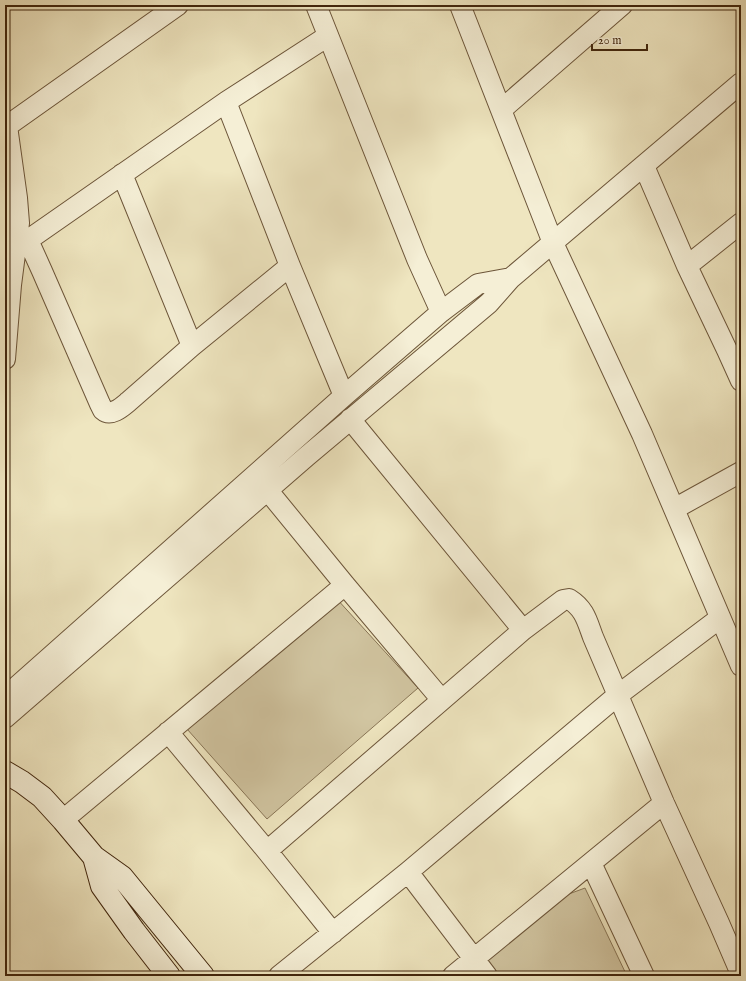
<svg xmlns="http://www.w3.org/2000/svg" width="746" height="981" viewBox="0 0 746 981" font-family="'IM FELL English',serif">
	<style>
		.green { fill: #d1c5a1; stroke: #887556 }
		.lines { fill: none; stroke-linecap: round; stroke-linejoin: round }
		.street-casing { stroke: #6c5539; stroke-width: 22 }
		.secondary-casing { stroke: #40250c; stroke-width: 24 }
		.street { stroke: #f5efd6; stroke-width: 20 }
		.secondary { stroke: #f5efd6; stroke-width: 22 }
	</style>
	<rect width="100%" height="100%" fill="#efe6c0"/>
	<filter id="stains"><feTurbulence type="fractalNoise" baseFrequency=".005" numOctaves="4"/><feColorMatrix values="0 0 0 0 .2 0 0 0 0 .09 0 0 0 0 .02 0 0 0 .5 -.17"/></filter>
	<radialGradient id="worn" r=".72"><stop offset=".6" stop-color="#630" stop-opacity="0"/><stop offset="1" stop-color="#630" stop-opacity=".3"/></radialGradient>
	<path class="green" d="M 336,598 L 418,688 L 267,819 L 187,729 Z
		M 585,888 L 627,976 L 499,976 L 485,958 L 558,898 Z"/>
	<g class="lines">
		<defs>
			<path id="street" d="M 316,5 L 417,259 L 441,312
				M 460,5 L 553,243 L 642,434 L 741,666
				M 226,102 L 290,266 L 344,396
				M 501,110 L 622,5
				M 5,120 L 7,126 L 17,198 L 19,223 L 11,285 L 5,359
				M 7,126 L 178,5
				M 644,166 L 687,266 L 727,350 L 741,381
				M 122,174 L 192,346
				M 17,238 L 28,240 L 226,102 L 328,36
				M 28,240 L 42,271 L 100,404 C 101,406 102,408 103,410 C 111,417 122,407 128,402 L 192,346 L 290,266
				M 687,266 L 741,223
				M 350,419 L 523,630
				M 260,481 L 345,585 L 441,699
				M 674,509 L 741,472
				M 5,697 L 344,396 L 441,312 L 478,284 L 511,278
				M 5,718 L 307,456 L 489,303 L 511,278 L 741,83
				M 168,732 L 267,851 L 333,933
				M 63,820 L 345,585
				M 267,851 L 523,630 L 563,600 L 569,599 C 585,609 587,621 593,637 L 664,803 L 719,923 L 741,974
				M 591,863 L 644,976
				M 408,872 L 487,976
				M 279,976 L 408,872 L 618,695 L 720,618
				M 453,976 L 664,803"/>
			<path id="secondary" d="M 5,772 L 22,782 L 42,797 L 63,820 L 94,857 L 122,877 L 203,976
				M 94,857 L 102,886 L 134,931 L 169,976"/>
		</defs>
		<use href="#street" class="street-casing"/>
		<use href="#secondary" class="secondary-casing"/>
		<use href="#street" class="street"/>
		<use href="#secondary" class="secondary"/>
	</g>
	<rect width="746" height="981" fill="none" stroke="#efe6c0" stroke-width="20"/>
	<rect x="6" y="6" width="734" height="969" fill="none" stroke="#40250c" stroke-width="2"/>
	<rect x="10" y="10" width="726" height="961" fill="none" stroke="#40250c"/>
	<path d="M592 44v6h55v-6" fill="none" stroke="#40250c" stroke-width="2"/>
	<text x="598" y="44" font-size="12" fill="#40250c" stroke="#f5efd6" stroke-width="3" paint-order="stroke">20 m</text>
	<rect width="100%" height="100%" filter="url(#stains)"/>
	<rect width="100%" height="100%" fill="url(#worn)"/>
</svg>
